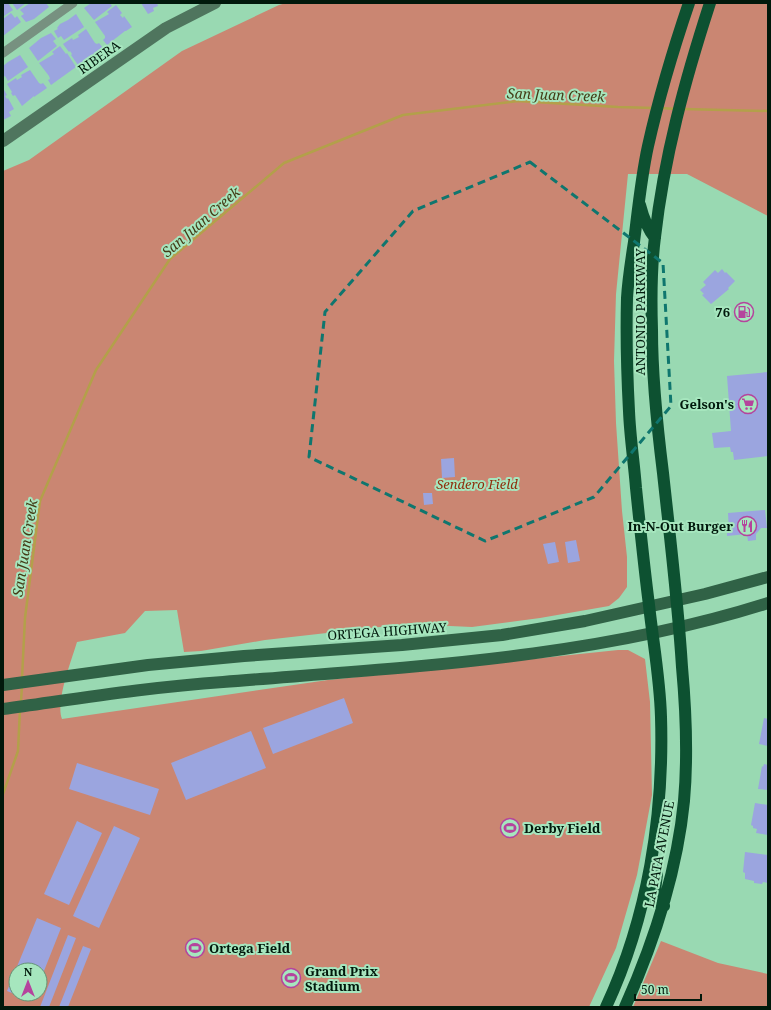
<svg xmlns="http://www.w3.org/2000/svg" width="771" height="1010" viewBox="0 0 771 1010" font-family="'Noto Serif',serif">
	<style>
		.green { fill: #ca8672; fill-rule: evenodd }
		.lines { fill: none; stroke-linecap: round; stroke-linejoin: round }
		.stream { stroke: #b3a04a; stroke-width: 2.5 }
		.building { fill: #9ba5df }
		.street { stroke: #779180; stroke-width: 9 }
		.secondary { stroke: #4f755e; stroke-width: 12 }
		.primary { stroke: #306246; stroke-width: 12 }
		.highway { stroke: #0d5131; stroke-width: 12 }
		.marked { fill: none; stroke: #0f766e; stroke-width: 3; stroke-dasharray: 8 5; stroke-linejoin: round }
		.labels { text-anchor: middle; stroke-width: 4; stroke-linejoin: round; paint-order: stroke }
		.street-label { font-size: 13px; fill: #01190c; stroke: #a6e6be }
		.poi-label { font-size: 13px; font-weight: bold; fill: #01190c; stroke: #a6e6be; text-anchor: end }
		.park-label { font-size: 13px; font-style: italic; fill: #902d0c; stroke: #a6e6be }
		.water-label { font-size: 14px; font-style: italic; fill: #443c17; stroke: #a6e6be }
	</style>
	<rect width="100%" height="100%" fill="#99d9b2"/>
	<path class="green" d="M 286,3 L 768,3 L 768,216 L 687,174 L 628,174 L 616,294 L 614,361 L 616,423 L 622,511 L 627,557 L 627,587 L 619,598 L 609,606 L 540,618 L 472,627 L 406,624 L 265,640 L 201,651 L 184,652 L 177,610 L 145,611 L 125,633 L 77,642 C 72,659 55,702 62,719 L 328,680 L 618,650 L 628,650 L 645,659 L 650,702 L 652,795 L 637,875 L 616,948 L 589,1007 L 3,1007 L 3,171 L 29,160 L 182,51 L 279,5 ZM 16,970 L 40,970 L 40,994 L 16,994 Z
		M 661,941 L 718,963 L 768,974 L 768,1007 L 633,1007 Z"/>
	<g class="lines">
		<path class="stream" d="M 661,108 L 676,109
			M 683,109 L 768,111
			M 22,678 L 25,618 L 40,501 L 96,370 L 170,259 L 284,163 L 403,115 L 518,101 L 618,107 L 654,108
			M 21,702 L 22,685
			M 3,794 L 18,751 L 20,709"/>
	</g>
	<path class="building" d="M 3,3 L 8,3 L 13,10 L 4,16 L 3,14 Z
		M 12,3 L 26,3 L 17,10 Z
		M 30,3 L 46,3 L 49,7 L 34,19 L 26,22 L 21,16 L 24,14 L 20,10 Z
		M 91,3 L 110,3 L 112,6 L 94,20 L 84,8 Z
		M 141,3 L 157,3 L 158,6 L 153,8 L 154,11 L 148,14 Z
		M 116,5 L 122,13 L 120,15 L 123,18 L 124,16 L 132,27 L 126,31 L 125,31 L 107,45 L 103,40 L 105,38 L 105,36 L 95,22 L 109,14 L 107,12 Z
		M 11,13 L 15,18 L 17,16 L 21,22 L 3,36 L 3,19 Z
		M 76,14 L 84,27 L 64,40 L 61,36 L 58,38 L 54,31 L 58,29 L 57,28 L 60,24 L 68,20 Z
		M 86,29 L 95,43 L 97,44 L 99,43 L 103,48 L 78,65 L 71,55 L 72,54 L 70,51 L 69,52 L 63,44 L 72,38 L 73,40 L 79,37 L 78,35 Z
		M 51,33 L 56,39 L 53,41 L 57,46 L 38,61 L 29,48 L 41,38 Z
		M 60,46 L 66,54 L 67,53 L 76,67 L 51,85 L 48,80 L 50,79 L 49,76 L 39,63 L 54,54 L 52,52 Z
		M 20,55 L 28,67 L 8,81 L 5,76 L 3,77 L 3,66 L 8,62 Z
		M 30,70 L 39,83 L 41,84 L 43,83 L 47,88 L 34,97 L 34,96 L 22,106 L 15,95 L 13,96 L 11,93 L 12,92 L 7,84 L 16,78 L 17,80 L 22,77 L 21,75 Z
		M 3,88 L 7,95 L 5,96 L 7,99 L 8,98 L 14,109 L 9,112 L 11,116 L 3,120 Z
		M 722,269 L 725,273 L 726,272 L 735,281 L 728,288 L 729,289 L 711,304 L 702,295 L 704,294 L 700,290 L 706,285 L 703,282 L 715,270 L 718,273 Z
		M 768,372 L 768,456 L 734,460 L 733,452 L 731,452 L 730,447 L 714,448 L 712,433 L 731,431 L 727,376 Z
		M 454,458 L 455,477 L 442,478 L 441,459 Z
		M 423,493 L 432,493 L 433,504 L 424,505 Z
		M 765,510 L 767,528 L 761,528 L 756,534 L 756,540 L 748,541 L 747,534 L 727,536 L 727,531 L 729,531 L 728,513 Z
		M 576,540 L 580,561 L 568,563 L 565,542 Z
		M 555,542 L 559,562 L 548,564 L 543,544 Z
		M 344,698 L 353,723 L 273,754 L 263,728 Z
		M 764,718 L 768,719 L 768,746 L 759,744 Z
		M 251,731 L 266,768 L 186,800 L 171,763 Z
		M 77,763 L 159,789 L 150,815 L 69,789 Z
		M 764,764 L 768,765 L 768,790 L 758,789 L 762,766 L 763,767 Z
		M 755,803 L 768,805 L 768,835 L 756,833 L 757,829 L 753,828 L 753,826 L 751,825 Z
		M 77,821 L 102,833 L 69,905 L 44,894 Z
		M 114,826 L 140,838 L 99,928 L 73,916 Z
		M 745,852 L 768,855 L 768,883 L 763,882 L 762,884 L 754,883 L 754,881 L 745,879 L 745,873 L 743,872 Z
		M 37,918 L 61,928 L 40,981 L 40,970 L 16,970 L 16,994 L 35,994 L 32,1001 L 7,991 Z
		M 68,935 L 76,938 L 49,1007 L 40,1007 Z
		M 83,946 L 91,949 L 68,1007 L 59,1007 Z"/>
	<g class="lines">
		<path class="street" d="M 3,53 L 73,3"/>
		<path class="secondary" d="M 3,141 L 166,28 L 215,3"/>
		<path class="primary" d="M 3,685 L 148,665 L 244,656 L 402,645 L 502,635 L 585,621 L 705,594 L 768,577
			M 3,709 C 76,699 149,687 223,682 C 406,667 592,659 768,603"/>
		<path class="highway" d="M 640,205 C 643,217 647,228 655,238
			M 651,861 L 657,874 L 655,891 L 656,902 L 664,906
			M 606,1007 C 648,917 664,815 661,717 C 660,679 653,642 649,605 C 644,566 640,527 636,488 C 634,462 630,437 629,411 C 627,374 626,336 627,298 C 628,280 631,261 634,242 C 638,210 641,178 648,146 C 659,97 673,50 689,3
			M 625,1007 C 654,942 677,872 684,801 C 688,756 686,711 682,667 C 678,602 670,538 663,473 C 657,425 652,378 652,330 C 651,299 651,268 655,237 C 664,157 685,80 710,3"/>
	</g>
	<path class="marked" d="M 530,162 L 663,263 L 671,406 L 594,497 L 485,541 L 309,457 L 325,312 L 413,211 Z"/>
	<defs>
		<symbol id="fuel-ring" viewBox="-11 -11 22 22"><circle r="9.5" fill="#a6e6be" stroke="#b5439d" stroke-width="1.5"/><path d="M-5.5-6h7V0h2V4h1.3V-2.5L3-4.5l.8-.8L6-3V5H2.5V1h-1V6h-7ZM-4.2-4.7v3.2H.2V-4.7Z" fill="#b5439d"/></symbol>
		<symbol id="supermarket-ring" viewBox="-11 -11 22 22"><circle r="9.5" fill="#a6e6be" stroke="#b5439d" stroke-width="1.5"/><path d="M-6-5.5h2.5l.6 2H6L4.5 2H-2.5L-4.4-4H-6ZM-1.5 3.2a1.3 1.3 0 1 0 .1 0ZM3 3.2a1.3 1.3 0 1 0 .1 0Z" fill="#b5439d"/></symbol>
		<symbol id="restaurant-ring" viewBox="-11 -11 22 22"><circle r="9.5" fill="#a6e6be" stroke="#b5439d" stroke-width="1.5"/><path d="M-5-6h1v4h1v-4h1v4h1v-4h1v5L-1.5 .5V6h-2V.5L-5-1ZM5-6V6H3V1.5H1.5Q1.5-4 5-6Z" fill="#b5439d"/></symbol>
		<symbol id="stadium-ring" viewBox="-11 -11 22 22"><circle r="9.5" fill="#a6e6be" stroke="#b5439d" stroke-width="1.5"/><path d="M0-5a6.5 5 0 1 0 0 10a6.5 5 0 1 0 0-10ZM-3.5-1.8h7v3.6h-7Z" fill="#b5439d"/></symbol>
	</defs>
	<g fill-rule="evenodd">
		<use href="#fuel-ring" x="733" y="301" width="22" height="22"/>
		<use href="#supermarket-ring" x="737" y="393" width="22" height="22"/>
		<use href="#restaurant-ring" x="736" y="515" width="22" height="22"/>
		<use href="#stadium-ring" x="499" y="817" width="22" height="22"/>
		<use href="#stadium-ring" x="184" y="937" width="22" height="22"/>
		<use href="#stadium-ring" x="280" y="967" width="22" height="22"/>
	</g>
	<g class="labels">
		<g class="street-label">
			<text transform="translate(99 57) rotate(-35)" y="5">RIBERA</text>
			<text transform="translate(640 312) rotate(-90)" y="5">ANTONIO PARKWAY</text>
			<text transform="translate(387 631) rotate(-4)" y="5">ORTEGA HIGHWAY</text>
			<text transform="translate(659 854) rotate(-79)" y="5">LA PATA AVENUE</text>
		</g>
		<g class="poi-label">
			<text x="730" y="317">76</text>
			<text x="734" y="409">Gelson's</text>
			<text x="733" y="531">In-N-Out Burger</text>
			<text x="524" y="833" text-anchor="start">Derby Field</text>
			<text x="209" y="953" text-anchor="start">Ortega Field</text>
			<text x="305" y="976" text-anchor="start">Grand Prix<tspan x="305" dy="15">Stadium</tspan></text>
		</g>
		<g class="park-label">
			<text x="477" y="489">Sendero Field</text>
		</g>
		<g class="water-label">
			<text transform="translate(556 95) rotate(2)" y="5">San Juan Creek</text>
			<text transform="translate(201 222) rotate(-41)" y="5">San Juan Creek</text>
			<text transform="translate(25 548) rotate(-81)" y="5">San Juan Creek</text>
		</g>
	</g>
	<rect width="771" height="1010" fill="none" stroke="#01190c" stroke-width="8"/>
	<g transform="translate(28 982)"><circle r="19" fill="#a6e6be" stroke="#649477"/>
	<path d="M0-3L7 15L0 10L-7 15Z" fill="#b5439d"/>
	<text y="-6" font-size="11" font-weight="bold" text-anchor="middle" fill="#01190c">N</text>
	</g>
	<path d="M635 994v6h66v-6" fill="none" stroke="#01190c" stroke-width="2"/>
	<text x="641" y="994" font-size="12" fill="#01190c" stroke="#a6e6be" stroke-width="3" paint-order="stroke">50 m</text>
</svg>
